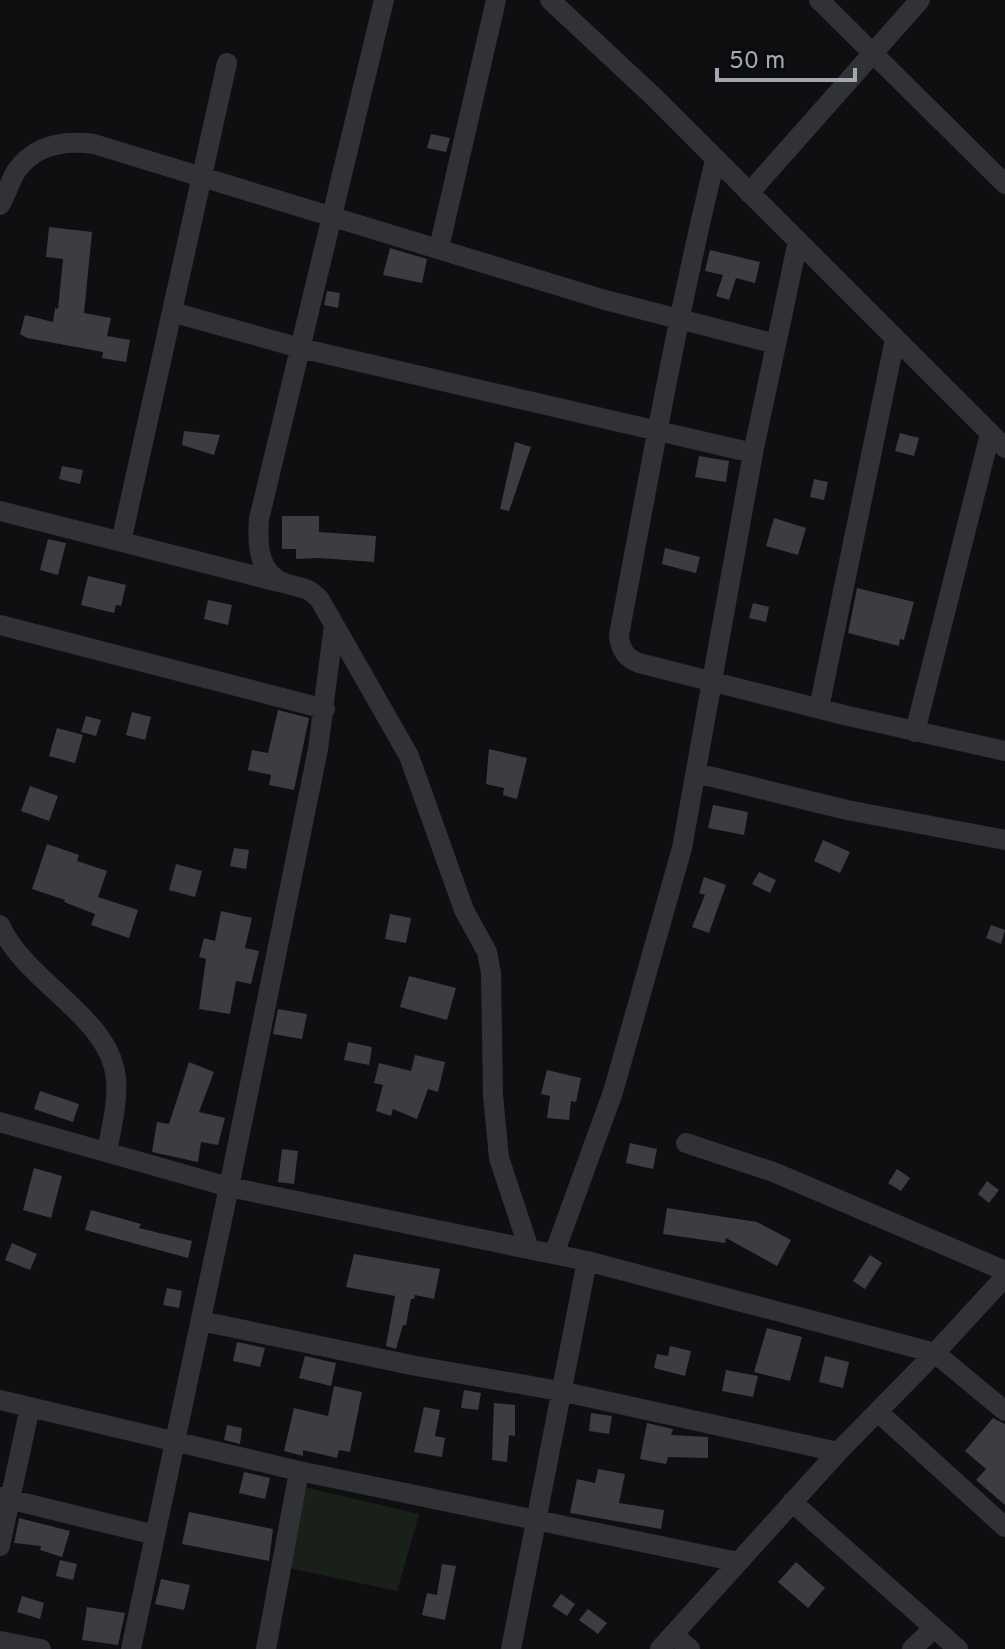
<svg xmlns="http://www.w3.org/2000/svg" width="1005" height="1649" viewBox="0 0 1005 1649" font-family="Overpass,sans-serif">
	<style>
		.green { fill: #192019 }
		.building { fill: #3b3d41 }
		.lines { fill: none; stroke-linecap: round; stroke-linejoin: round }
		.minor { stroke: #303236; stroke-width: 20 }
	</style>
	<rect width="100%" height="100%" fill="#0f0f11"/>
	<path class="green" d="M 304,1487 L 419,1514 L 397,1591 L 289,1568 Z"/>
	<path class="building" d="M 431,134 L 450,138 L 446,152 L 427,148 Z
		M 49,227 L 92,232 L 84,313 L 111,318 L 107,336 L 130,340 L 126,362 L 102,358 L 103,352 L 27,338 L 20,334 L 25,315 L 53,322 L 55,308 L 58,309 L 63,259 L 46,257 Z
		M 390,248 L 427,259 L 422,283 L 383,275 Z
		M 710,250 L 760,262 L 755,283 L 736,278 L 729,300 L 716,296 L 723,275 L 705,271 Z
		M 327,291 L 340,293 L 338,308 L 324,305 Z
		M 184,431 L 220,435 L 214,455 L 182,445 Z
		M 900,433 L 919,438 L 914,456 L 895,451 Z
		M 515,442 L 531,447 L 509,511 L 500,509 Z
		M 699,456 L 729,461 L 726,482 L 695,477 Z
		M 62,466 L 83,470 L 80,484 L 59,479 Z
		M 814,479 L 828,482 L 824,500 L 810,497 Z
		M 282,516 L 319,516 L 319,532 L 376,536 L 374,562 L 319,558 L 296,559 L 296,549 L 282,549 Z
		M 774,518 L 806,528 L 798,555 L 766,546 Z
		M 48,539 L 66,543 L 58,575 L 40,570 Z
		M 665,548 L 700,557 L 696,573 L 662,564 Z
		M 88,576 L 126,585 L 121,606 L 116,605 L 114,613 L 81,605 Z
		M 857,588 L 914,602 L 904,640 L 900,639 L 899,646 L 848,633 Z
		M 208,600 L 232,605 L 228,625 L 204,619 Z
		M 753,603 L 769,607 L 766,622 L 749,618 Z
		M 278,710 L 309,718 L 294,790 L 269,785 L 271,775 L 248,770 L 252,750 L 268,753 Z
		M 132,712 L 151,717 L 145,740 L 126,735 Z
		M 86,716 L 101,720 L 96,736 L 81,732 Z
		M 57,728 L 83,735 L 75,763 L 49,756 Z
		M 489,749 L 527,758 L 517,799 L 503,795 L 504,788 L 486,784 Z
		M 30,786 L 58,796 L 49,821 L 21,811 Z
		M 713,805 L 748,812 L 744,835 L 708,828 Z
		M 823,840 L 850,852 L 840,873 L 814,861 Z
		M 47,844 L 79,855 L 77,861 L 107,871 L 98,897 L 138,910 L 129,938 L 91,925 L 95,914 L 64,902 L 65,900 L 32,889 Z
		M 234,848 L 249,850 L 246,869 L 230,866 Z
		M 176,864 L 202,871 L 195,897 L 169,890 Z
		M 759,872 L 776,880 L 770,893 L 752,884 Z
		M 704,877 L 726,885 L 709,933 L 692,927 L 705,895 L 699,893 Z
		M 221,911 L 252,918 L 245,948 L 259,951 L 251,984 L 236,981 L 230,1014 L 199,1009 L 206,959 L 199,957 L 204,938 L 215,941 Z
		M 390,914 L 411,918 L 406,943 L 385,939 Z
		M 991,925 L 1005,930 L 1001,944 L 986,938 Z
		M 409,976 L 456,988 L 447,1020 L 400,1007 Z
		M 278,1009 L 307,1014 L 302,1039 L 273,1034 Z
		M 348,1042 L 372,1047 L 369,1065 L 344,1060 Z
		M 415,1055 L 445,1062 L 438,1092 L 428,1089 L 417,1119 L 393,1109 L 391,1116 L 376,1111 L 383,1085 L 374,1083 L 379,1063 L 411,1071 Z
		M 189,1062 L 214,1072 L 199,1112 L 225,1118 L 218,1145 L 201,1142 L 198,1162 L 152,1152 L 157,1122 L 169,1124 Z
		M 547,1070 L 581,1078 L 576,1102 L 571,1101 L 569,1120 L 547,1118 L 550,1096 L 541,1094 Z
		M 40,1091 L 79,1104 L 73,1122 L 34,1109 Z
		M 630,1143 L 657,1149 L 653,1169 L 626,1163 Z
		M 282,1149 L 298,1151 L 294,1184 L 278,1182 Z
		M 34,1168 L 62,1176 L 51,1218 L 23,1210 Z
		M 897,1169 L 910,1178 L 901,1191 L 888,1183 Z
		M 987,1181 L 999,1190 L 989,1203 L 978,1194 Z
		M 667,1208 L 757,1222 L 791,1240 L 777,1266 L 726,1238 L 725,1243 L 663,1234 Z
		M 91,1210 L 141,1224 L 139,1228 L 192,1241 L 188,1258 L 85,1230 Z
		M 12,1243 L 37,1254 L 30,1270 L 5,1260 Z
		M 354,1254 L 440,1269 L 434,1299 L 415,1295 L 414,1299 L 411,1299 L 406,1325 L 403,1325 L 396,1349 L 386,1346 L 395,1296 L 346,1287 Z
		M 870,1255 L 882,1263 L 865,1289 L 853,1281 Z
		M 167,1288 L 182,1291 L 179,1308 L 163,1305 Z
		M 767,1328 L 802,1337 L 790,1381 L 754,1372 Z
		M 237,1342 L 265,1348 L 260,1367 L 233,1361 Z
		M 670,1346 L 691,1351 L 685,1376 L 654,1368 L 657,1354 L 668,1356 Z
		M 305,1356 L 336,1363 L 331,1386 L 299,1378 Z
		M 825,1356 L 849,1362 L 843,1388 L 819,1382 Z
		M 726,1370 L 758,1376 L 753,1397 L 722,1391 Z
		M 334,1386 L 362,1392 L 350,1452 L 339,1450 L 337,1458 L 303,1450 L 303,1456 L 284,1451 L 294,1408 L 328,1416 Z
		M 464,1390 L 481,1393 L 478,1410 L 461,1408 Z
		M 494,1403 L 515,1405 L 515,1436 L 509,1435 L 507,1462 L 492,1460 Z
		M 424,1407 L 440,1410 L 435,1436 L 445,1438 L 442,1457 L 414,1452 Z
		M 591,1413 L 612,1416 L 609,1434 L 589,1431 Z
		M 993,1418 L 1005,1424 L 1005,1505 L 976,1480 L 986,1469 L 965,1451 Z
		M 647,1423 L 673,1429 L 671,1435 L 708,1437 L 708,1458 L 668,1457 L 666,1464 L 640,1459 Z
		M 227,1425 L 242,1428 L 240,1444 L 224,1440 Z
		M 598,1469 L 625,1474 L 619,1503 L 664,1510 L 661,1529 L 570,1513 L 577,1479 L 595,1483 Z
		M 244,1472 L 270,1478 L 265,1499 L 239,1493 Z
		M 189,1512 L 273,1529 L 269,1561 L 182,1544 Z
		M 19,1518 L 70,1531 L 62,1557 L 40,1550 L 41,1546 L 14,1543 Z
		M 60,1560 L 77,1564 L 73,1580 L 56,1576 Z
		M 796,1562 L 825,1588 L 808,1608 L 778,1582 Z
		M 442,1564 L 456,1566 L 445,1620 L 422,1615 L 427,1593 L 437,1595 Z
		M 161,1579 L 190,1585 L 184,1610 L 155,1604 Z
		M 561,1594 L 575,1604 L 567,1616 L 552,1606 Z
		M 22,1596 L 44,1603 L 40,1619 L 17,1612 Z
		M 87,1607 L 125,1613 L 118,1645 L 82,1640 Z
		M 588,1609 L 607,1623 L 598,1634 L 579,1620 Z"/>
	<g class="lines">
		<path class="minor" d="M 384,0 L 259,519 C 257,544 258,575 287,584 C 302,588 310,588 320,600 L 409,756 L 464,910 L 487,952 L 491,973 L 493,1095 L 499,1158 L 529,1249
			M 550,0 L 654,97 L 1005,448
			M 819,0 L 1005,184
			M 715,160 C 677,317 649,476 619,635 C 620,650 626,658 639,663 L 848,716 L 1005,751
			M 749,193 L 920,0
			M 0,205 C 7,194 10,180 17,170 C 36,144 65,140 94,144 L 605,300 L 776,344
			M 439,248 L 496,0
			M 172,312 L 300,348 L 753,453
			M 0,511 L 279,582
			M 121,542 L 227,63
			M 0,625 L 325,709
			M 819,708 L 895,339
			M 915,732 L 990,434
			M 696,773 L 847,810 L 1005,840
			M 0,925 C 26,983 111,1017 116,1079 C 118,1103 111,1129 107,1152
			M 0,1122 L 229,1187 L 587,1261 L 935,1353 L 1005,1411
			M 686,1143 L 776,1173 L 1005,1271
			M 554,1254 L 613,1092 L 682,848 L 753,453 L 798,241
			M 201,1321 L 416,1366 L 560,1391 L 838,1452
			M 0,1400 L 299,1471 L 738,1562
			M 878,1412 L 1005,1527
			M 0,1497 L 155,1535
			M 792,1502 L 958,1649
			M 0,1546 L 30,1407
			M 673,1634 L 690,1649
			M 0,1641 L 41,1649
			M 131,1649 L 229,1187 L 318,749 L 334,625
			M 266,1649 L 299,1471
			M 511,1649 L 587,1261
			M 660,1649 L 838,1452 L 935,1353 L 1005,1277
			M 912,1649 L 934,1628"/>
	</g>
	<path d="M717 68v12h138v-12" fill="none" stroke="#9fa8b3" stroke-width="4"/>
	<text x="729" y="68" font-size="24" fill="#9fa8b3" stroke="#0a0a0b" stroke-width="6" paint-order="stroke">50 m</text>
</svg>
